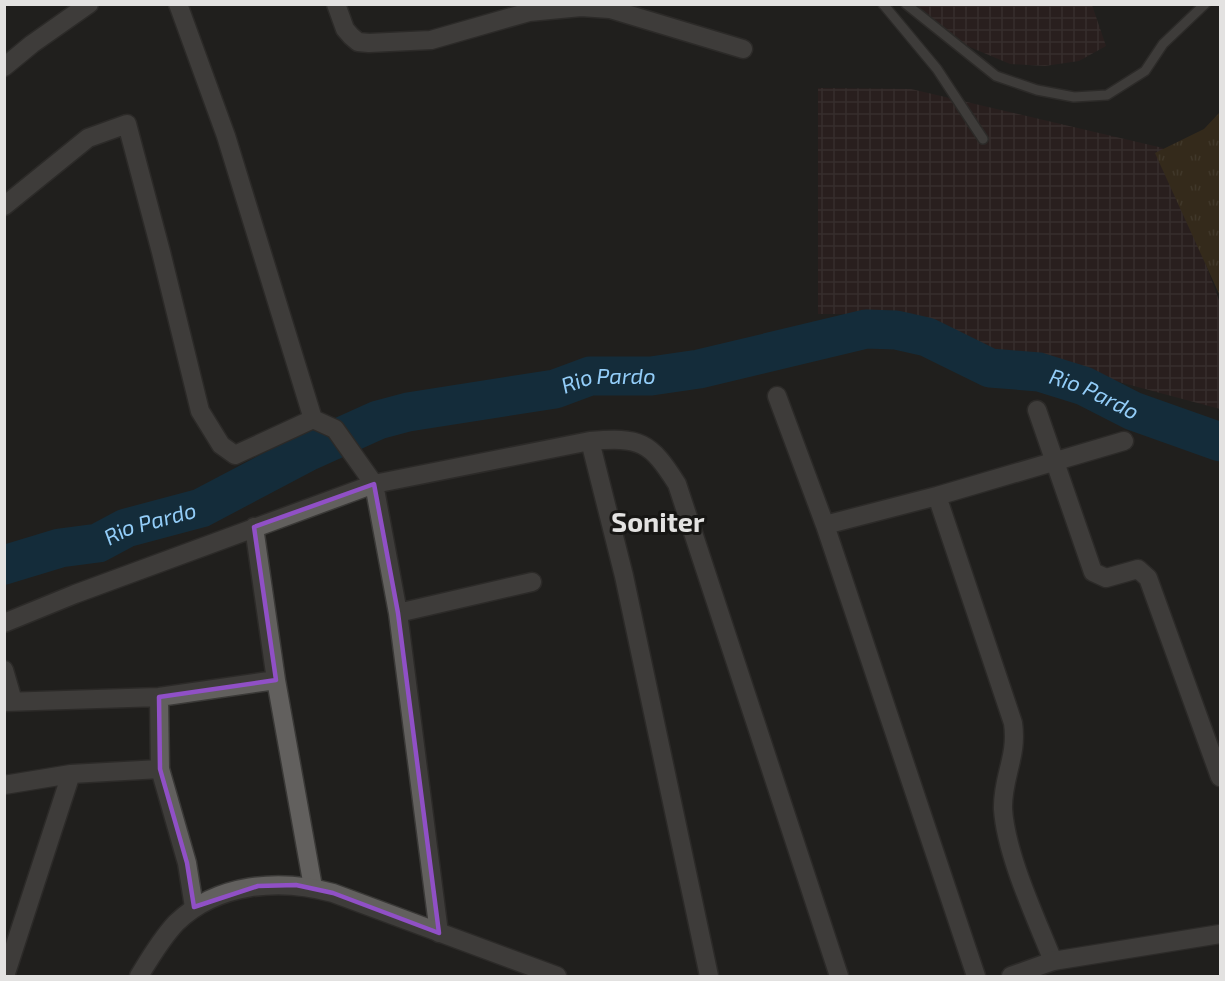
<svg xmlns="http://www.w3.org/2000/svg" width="1225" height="981" viewBox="0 0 1225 981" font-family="'Exo 2',sans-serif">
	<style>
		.industrial { fill: url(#industrial-grid) }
		.grass { fill: url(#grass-tufts) }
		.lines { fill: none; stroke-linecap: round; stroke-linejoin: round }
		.river { stroke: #053d5d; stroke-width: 39 }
		.service-casing { stroke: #3a3937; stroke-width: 12 }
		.minor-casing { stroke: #3a3937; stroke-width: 21 }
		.tertiary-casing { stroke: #3a3937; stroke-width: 21 }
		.service { stroke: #62605e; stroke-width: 9 }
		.minor { stroke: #62605e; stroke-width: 18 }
		.tertiary { stroke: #62605e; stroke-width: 18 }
		.marked { fill: none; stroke: #9050c6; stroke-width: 4.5; stroke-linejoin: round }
		.labels { text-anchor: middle; stroke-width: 6; stroke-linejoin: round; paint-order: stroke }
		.water-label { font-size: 22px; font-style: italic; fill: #93cdf8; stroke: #171614 }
		.district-label { font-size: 27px; font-weight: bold; fill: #e3e2e1; stroke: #171614 }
	</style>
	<defs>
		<pattern id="industrial-grid" width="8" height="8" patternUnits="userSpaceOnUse" patternTransform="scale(1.5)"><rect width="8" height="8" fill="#342120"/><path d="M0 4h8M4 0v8" fill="none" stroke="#514140"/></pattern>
		<pattern id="grass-tufts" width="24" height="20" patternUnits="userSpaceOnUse" patternTransform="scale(1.5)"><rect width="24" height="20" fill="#4d3919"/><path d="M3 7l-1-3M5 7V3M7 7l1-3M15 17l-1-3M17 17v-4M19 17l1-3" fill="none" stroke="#66553a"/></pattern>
	</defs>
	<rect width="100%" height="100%" fill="#201f1d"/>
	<path class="industrial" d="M 912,5 L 1092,5 L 1106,46 L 1079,61 L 1045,66 L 1010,64 L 965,45 Z
		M 818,88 L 911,89 L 1163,148 L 1220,303 L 1220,409 L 865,314 L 818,314 Z"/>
	<path class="grass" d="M 1220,112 L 1220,296 L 1155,153 L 1204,129 Z"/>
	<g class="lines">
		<path class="river" id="s1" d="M 4,565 L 60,548 L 98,543 L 126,528 L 201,508 L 307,452 L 378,420 L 408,412 L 555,389 L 590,376 L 651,376 L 699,369 L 866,329 L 896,330 L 927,337 L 990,368 L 1039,372 L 1084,386 L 1133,411 L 1220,442"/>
		<defs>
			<path id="service" d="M 883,4 L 937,69 L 983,139
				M 906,4 L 996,76 L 1037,90 L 1074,97 L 1107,95 L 1145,71 L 1163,44 L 1205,4"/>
			<path id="minor" d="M 336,4 L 345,29 L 351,36 L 358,42 L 369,43 L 431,40 L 529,12 L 581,7 L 610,9 L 743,49
				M 4,206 L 88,138 L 127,124 L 161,252 L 200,411 L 221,445 L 235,455 L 313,419
				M 777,396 L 825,525 L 976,976
				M 1037,410 L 1093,572 L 1106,578 L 1138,569 L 1148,578 L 1220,777
				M 590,441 L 624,576 L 709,976
				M 937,496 L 1013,723 C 1018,757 1002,777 1003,809 C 1006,855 1036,918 1053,961
				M 825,525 L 937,496 L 1124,441
				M 254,527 L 276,680 L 313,887
				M 398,613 L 532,582
				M 4,623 L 75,594 L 374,484 L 335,429 L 313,419 L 226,136 L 178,4
				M 4,670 L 13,701
				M 159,697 L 160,769 L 187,863 L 194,907
				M 4,702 L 159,697 L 276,680
				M 4,785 L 71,774 L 160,769
				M 439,933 L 398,613 L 374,484 L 590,441 C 640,437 650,441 677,484 L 839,976
				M 5,976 L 71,774"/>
			<path id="tertiary" d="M 4,67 L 32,44 L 89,4
				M 139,976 C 150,958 161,939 176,923 C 217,883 280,878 333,893 L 557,976
				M 1011,976 L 1053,961 L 1220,934"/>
		</defs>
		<use href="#service" class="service-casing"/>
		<use href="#minor" class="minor-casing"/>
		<use href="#tertiary" class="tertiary-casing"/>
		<use href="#service" class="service"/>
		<use href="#minor" class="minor"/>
		<use href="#tertiary" class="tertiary"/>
	</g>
	<path d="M0 0H1225V981H0ZM 374,484 L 398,613 L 439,933 L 333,893 L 296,885 L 258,886 L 194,907 L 187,863 L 160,769 L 159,697 L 276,680 L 254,527 Z" fill="#201f1d" fill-opacity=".55" fill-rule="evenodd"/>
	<path class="marked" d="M 374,484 L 398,613 L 439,933 L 333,893 L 296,885 L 258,886 L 194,907 L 187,863 L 160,769 L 159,697 L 276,680 L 254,527 Z"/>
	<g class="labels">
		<g class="water-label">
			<text dy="8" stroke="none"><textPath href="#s1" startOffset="639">Rio Pardo</textPath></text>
			<text dy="8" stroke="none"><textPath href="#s1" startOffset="1143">Rio Pardo</textPath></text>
			<text dy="8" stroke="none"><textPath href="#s1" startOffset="153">Rio Pardo</textPath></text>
		</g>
		<g class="district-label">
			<text x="658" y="532">Soniter</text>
		</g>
	</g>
	<rect width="1225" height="981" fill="none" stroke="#e3e2e1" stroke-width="12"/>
</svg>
